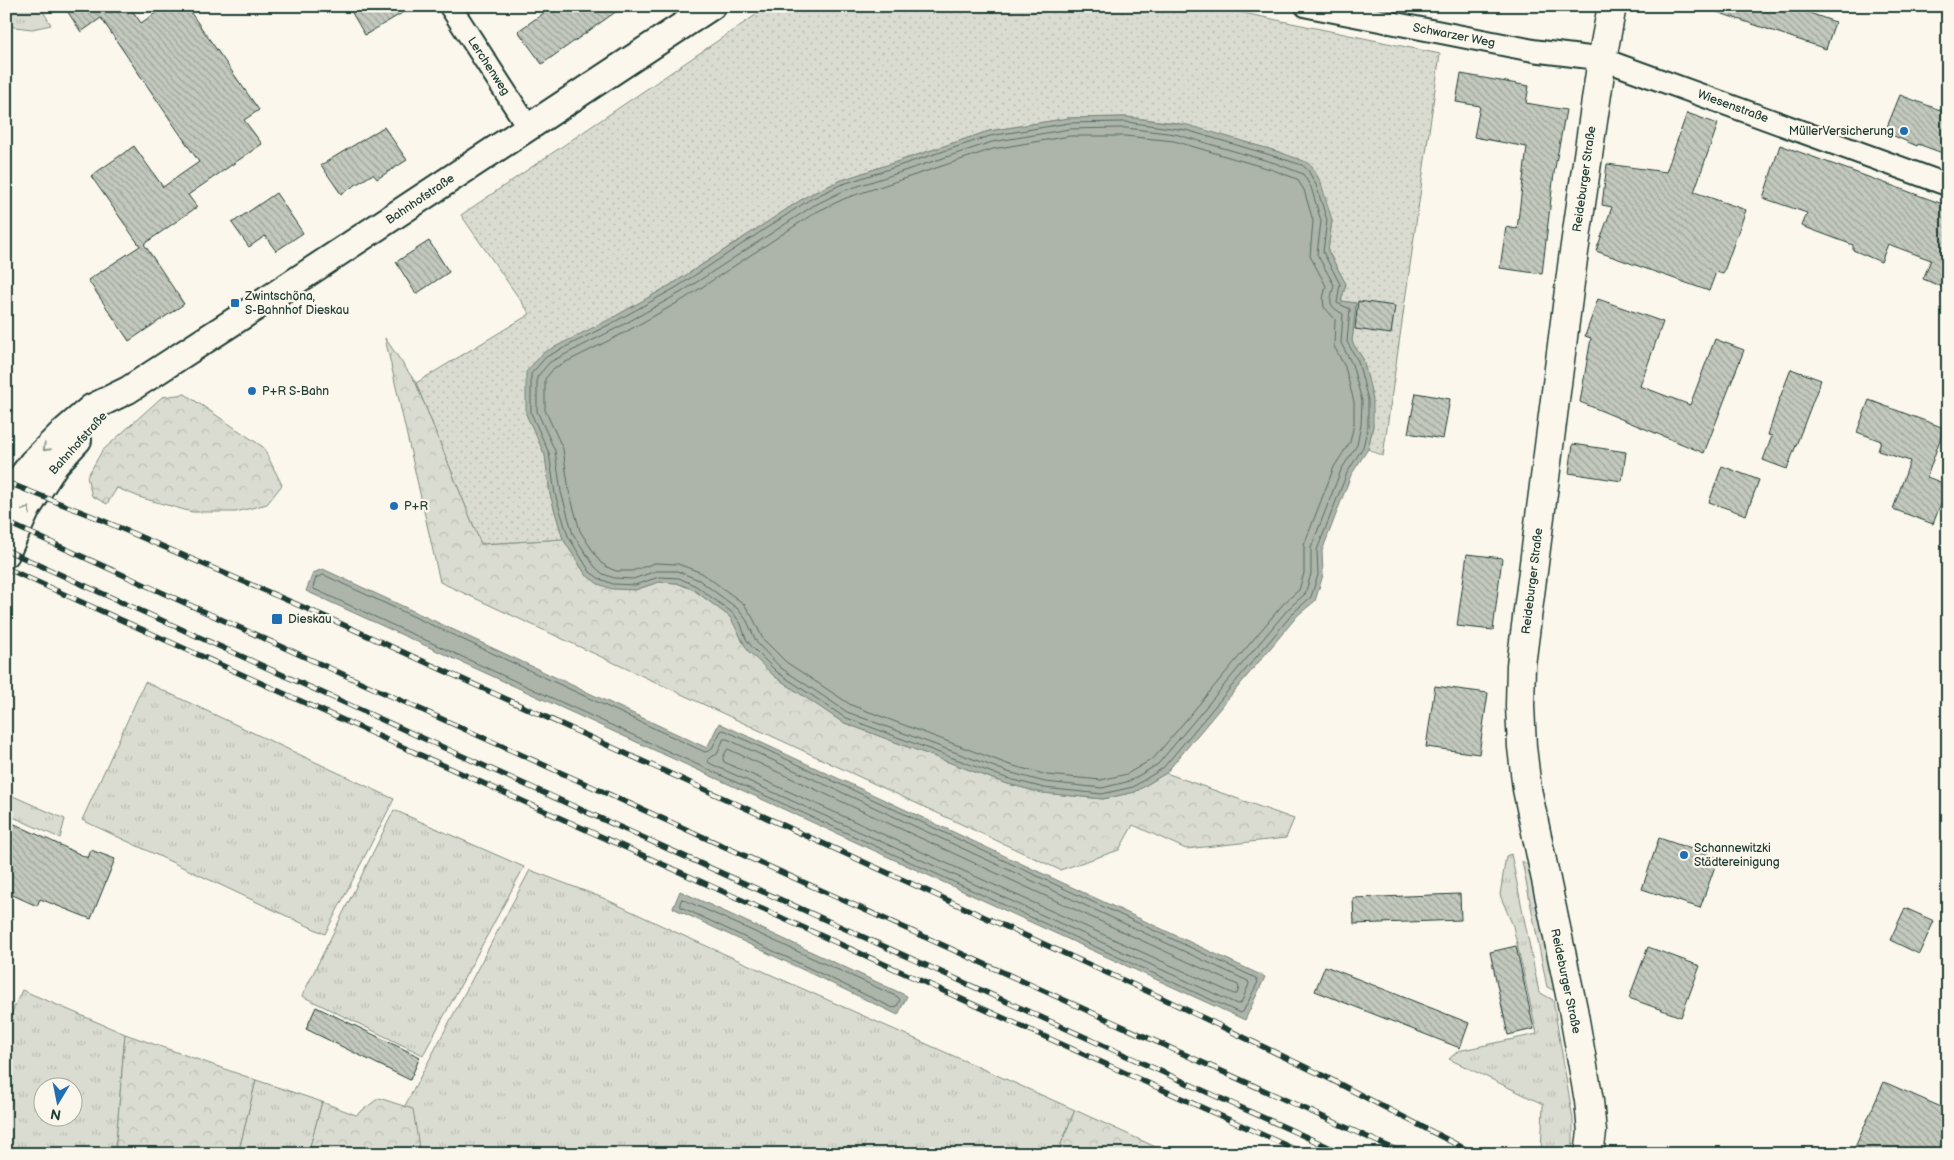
<svg xmlns="http://www.w3.org/2000/svg" width="1954" height="1160" viewBox="0 0 1954 1160" font-family="'Balsamiq Sans',sans-serif">
	<style>
		.grass { fill: url(#grass-tufts); stroke: #7d8c82; fill-rule: evenodd }
		.forest { fill: url(#forest-crowns); stroke: #7d8c82 }
		.park { fill: url(#park-dots); stroke: #7d8c82 }
		.water { fill: #adb4aa; stroke: #74847b }
		.lines { fill: none; stroke-linecap: round; stroke-linejoin: round }
		.shore { stroke: #586d63; stroke-width: 1 }
		.building { fill: url(#building-back-hatch); stroke: #1f3d34 }
		.minor-casing { stroke: #1f3d34; stroke-width: 25 }
		.tertiary-casing { stroke: #1f3d34; stroke-width: 30 }
		.secondary-casing { stroke: #1f3d34; stroke-width: 31 }
		.minor { stroke: #fbf7ec; stroke-width: 21 }
		.tertiary { stroke: #fbf7ec; stroke-width: 26 }
		.secondary { stroke: #fbf7ec; stroke-width: 28 }
		.rail-casing { stroke: #1f3d34; stroke-width: 5.5 }
		.rail { stroke: #fbf7ec; stroke-width: 4; stroke-dasharray: 11; stroke-linecap: butt }
		.oneway { stroke: #8d9a90 }
		.poi-dot { fill: #1f6fb2; stroke: #fbf7ec; stroke-width: 2 }
		.labels { text-anchor: middle; stroke-width: 4.5; stroke-linejoin: round; paint-order: stroke }
		.street-label { font-size: 12px; fill: #1f3d34; stroke: #fbf7ec }
		.poi-label { font-size: 12px; fill: #1f3d34; stroke: #fbf7ec; text-anchor: start }
	</style>
	<defs>
		<pattern id="grass-tufts" width="24" height="20" patternUnits="userSpaceOnUse" patternTransform="scale(1.25)"><rect width="24" height="20" fill="#dbdcd1"/><path d="M3 7l-1-3M5 7V3M7 7l1-3M15 17l-1-3M17 17v-4M19 17l1-3" fill="none" stroke="#bcbeb4"/></pattern>
		<pattern id="forest-crowns" width="20" height="18" patternUnits="userSpaceOnUse" patternTransform="scale(1.25)"><rect width="20" height="18" fill="#dbdcd1"/><path d="M2 6a3 3 0 1 1 6 0M12 15a3 3 0 1 1 6 0" fill="none" stroke="#bcbeb4"/></pattern>
		<pattern id="park-dots" width="8" height="8" patternUnits="userSpaceOnUse" patternTransform="scale(1.25)"><rect width="8" height="8" fill="#dbdcd1"/><path d="M2 2h.1M6 6h.1" fill="none" stroke="#bcbeb4" stroke-width="1.8" stroke-linecap="round"/></pattern>
		<pattern id="building-back-hatch" width="6" height="6" patternUnits="userSpaceOnUse" patternTransform="scale(1.25)"><rect width="6" height="6" fill="#c4c9be"/><path d="M-1 5l2 2M0 0l6 6M5-1l2 2" fill="none" stroke="#9fa49b"/></pattern>
	</defs>
	<rect width="100%" height="100%" fill="#fbf7ec"/>
	<filter id="ink" filterUnits="userSpaceOnUse"><feTurbulence type="fractalNoise" baseFrequency=".02" numOctaves="2"/><feDisplacementMap in="SourceGraphic" scale="10" xChannelSelector="R" yChannelSelector="G"/><feConvolveMatrix kernelMatrix="1 2 1 2 8 2 1 2 1" color-interpolation-filters="sRGB"/></filter>
	<g filter="url(#ink)">
		<path class="grass" d="M 6,6 L 35,6 L 43,11 L 51,25 L 32,29 L 6,26 Z
			M 145,682 L 394,799 L 325,934 L 82,820 Z
			M 6,793 L 65,819 L 60,838 L 13,817 L 6,831 Z
			M 394,810 L 524,867 L 423,1055 L 302,996 Z
			M 1511,854 L 1539,992 L 1553,1000 L 1573,1119 L 1573,1142 L 1571,1154 L 1541,1154 L 1543,1104 L 1449,1059 L 1458,1051 L 1537,1034 L 1513,926 L 1500,895 L 1506,856 Z
			M 1522,861 L 1532,868 L 1555,991 L 1547,987 Z
			M 530,870 L 603,898 L 684,936 L 1075,1110 L 1057,1154 L 405,1154 L 399,1117 Z
			M 22,990 L 125,1034 L 115,1154 L 6,1154 L 6,1026 ZM 42,1088 L 72,1088 L 72,1118 L 42,1118 Z
			M 256,1080 L 322,1102 L 308,1154 L 238,1154 Z"/>
		<path class="forest" d="M 385,338 L 416,383 L 481,544 L 563,539 L 586,575 L 635,590 L 659,582 L 677,583 L 694,590 L 730,617 L 737,627 L 742,641 L 774,676 L 842,722 L 1004,783 L 1043,793 L 1103,799 L 1135,792 L 1166,773 L 1294,819 L 1286,838 L 1186,849 L 1133,825 L 1119,850 L 1060,870 L 440,582 Z
			M 185,394 L 263,447 L 282,485 L 267,504 L 236,512 L 192,512 L 142,498 L 117,488 L 107,504 L 92,496 L 87,477 L 102,451 L 162,397 Z
			M 125,1034 L 256,1080 L 238,1154 L 115,1154 Z
			M 379,1098 L 413,1109 L 420,1154 L 308,1154 L 322,1102 L 356,1115 Z
			M 1075,1110 L 1171,1154 L 1057,1154 Z"/>
		<path class="park" d="M 769,6 L 1210,6 L 1440,54 L 1383,456 L 1368,449 L 1373,426 L 1363,359 L 1352,342 L 1356,303 L 1341,301 L 1346,284 L 1328,251 L 1332,220 L 1279,152 L 1177,123 L 1127,117 L 1069,118 L 989,131 L 839,181 L 807,196 L 674,283 L 614,317 L 526,414 L 545,455 L 550,494 L 563,539 L 481,544 L 416,383 L 530,314 L 461,215 Z"/>
		<path class="water" d="M 1126,117 L 1188,125 L 1279,152 L 1304,161 L 1312,166 L 1321,183 L 1332,220 L 1328,251 L 1346,284 L 1341,301 L 1356,303 L 1352,342 L 1363,359 L 1373,399 L 1373,426 L 1368,449 L 1351,475 L 1322,551 L 1323,575 L 1315,601 L 1298,615 L 1166,773 L 1135,792 L 1103,799 L 1043,793 L 1004,783 L 842,722 L 774,676 L 748,651 L 730,617 L 694,590 L 677,583 L 659,582 L 635,590 L 612,589 L 598,584 L 586,575 L 563,539 L 550,494 L 545,455 L 526,414 L 526,372 L 543,353 L 614,317 L 674,283 L 807,196 L 839,181 L 989,131 L 1069,118 Z
			M 323,569 L 707,748 L 719,723 L 1265,977 L 1245,1020 L 306,591 L 313,573 Z
			M 680,891 L 907,996 L 898,1015 L 673,908 Z"/>
		<g class="lines">
			<path class="shore" d="M 1126,122 L 1186,130 L 1277,157 L 1302,165 L 1308,170 L 1316,185 L 1327,220 L 1323,252 L 1340,284 L 1337,303 L 1350,309 L 1347,342 L 1358,361 L 1368,400 L 1368,426 L 1363,447 L 1347,473 L 1317,550 L 1318,575 L 1311,597 L 1294,612 L 1163,768 L 1133,787 L 1102,794 L 1044,788 L 1006,778 L 844,717 L 777,672 L 752,647 L 746,639 L 741,624 L 734,614 L 696,586 L 679,578 L 659,577 L 635,585 L 613,584 L 600,579 L 590,572 L 568,536 L 555,494 L 549,453 L 531,413 L 531,374 L 546,357 L 616,321 L 677,287 L 809,200 L 840,185 L 990,136 L 1069,123 Z
				M 1126,128 L 1175,134 L 1275,163 L 1303,174 L 1311,187 L 1321,221 L 1317,254 L 1334,285 C 1330,302 1327,305 1343,314 L 1341,343 L 1352,364 L 1362,401 L 1361,425 L 1357,445 L 1341,470 L 1311,548 L 1311,574 L 1305,594 L 1289,608 L 1158,764 L 1130,781 L 1102,788 L 1045,782 L 1008,772 L 847,712 L 781,668 L 757,643 L 747,621 L 738,609 L 699,580 L 677,571 L 656,571 L 633,579 L 614,578 L 603,574 L 595,567 L 573,534 L 561,492 L 555,451 L 537,411 L 537,377 L 550,362 L 619,327 L 680,293 L 813,206 L 843,191 L 992,142 L 1070,129 Z
				M 1070,136 L 1125,136 L 1174,141 L 1273,170 L 1297,179 L 1304,190 L 1313,221 L 1310,256 L 1326,286 L 1323,299 L 1324,307 L 1335,319 L 1334,346 L 1345,367 L 1354,402 L 1354,424 L 1350,442 L 1334,467 L 1304,545 L 1304,573 L 1299,590 L 1284,603 L 1154,758 L 1127,774 L 1101,780 L 1047,775 L 1010,765 L 851,705 L 786,662 L 763,639 L 753,618 L 744,604 L 702,573 L 678,564 L 655,563 L 632,571 L 616,571 L 607,567 L 600,562 L 580,531 L 569,491 L 563,449 L 545,410 L 545,379 L 554,368 L 622,334 L 684,299 L 816,212 L 846,198 L 993,149 Z
				M 324,575 L 705,752 L 711,750 L 721,731 L 724,730 L 1256,978 L 1258,982 L 1243,1012 L 1240,1013 L 314,589 L 313,587 L 316,578 Z
				M 724,739 L 727,739 L 1248,981 L 1249,984 L 1241,1003 L 1237,1004 L 709,763 L 708,759 L 717,754 Z
				M 728,749 L 1238,985 L 1239,988 L 1237,994 L 1234,994 L 724,762 L 723,758 Z
				M 682,899 L 898,997 L 900,1000 L 897,1006 L 893,1008 L 681,907 L 680,904 Z"/>
		</g>
		<path class="building" d="M 64,6 L 129,6 L 141,23 L 166,6 L 186,6 L 259,110 L 244,120 L 262,144 L 188,195 L 197,207 L 144,244 L 184,304 L 129,341 L 88,280 L 140,246 L 91,176 L 134,146 L 163,187 L 199,162 L 101,18 L 81,32 Z
			M 348,6 L 414,6 L 365,35 Z
			M 554,6 L 624,6 L 542,64 L 518,31 Z
			M 1711,6 L 1790,6 L 1835,22 L 1826,49 L 1711,10 Z
			M 1461,74 L 1529,86 L 1526,103 L 1566,110 L 1554,173 L 1542,274 L 1500,268 L 1506,227 L 1517,229 L 1527,147 L 1474,137 L 1480,106 L 1456,102 Z
			M 1900,95 L 1948,113 L 1948,155 L 1918,144 L 1917,146 L 1885,132 Z
			M 1687,113 L 1718,124 L 1694,192 L 1746,210 L 1723,274 L 1716,272 L 1709,291 L 1596,251 L 1612,207 L 1602,205 L 1607,164 L 1666,172 Z
			M 384,127 L 407,160 L 377,179 L 373,174 L 341,194 L 321,165 Z
			M 1780,145 L 1948,206 L 1948,289 L 1923,279 L 1931,260 L 1888,244 L 1881,262 L 1853,250 L 1853,245 L 1802,226 L 1807,213 L 1763,198 Z
			M 276,193 L 303,233 L 276,251 L 265,236 L 249,247 L 232,223 Z
			M 429,241 L 449,272 L 416,294 L 396,262 Z
			M 1598,299 L 1663,322 L 1640,386 L 1690,405 L 1715,339 L 1744,350 L 1704,453 L 1580,402 L 1591,338 L 1585,336 Z
			M 1358,301 L 1395,306 L 1391,334 L 1355,329 Z
			M 1791,369 L 1821,380 L 1787,469 L 1763,460 L 1772,436 L 1768,435 L 1779,400 Z
			M 1416,393 L 1450,399 L 1443,439 L 1408,433 Z
			M 1869,400 L 1944,428 L 1927,477 L 1948,485 L 1933,524 L 1893,509 L 1910,461 L 1878,451 L 1881,441 L 1857,432 Z
			M 1573,444 L 1626,452 L 1622,481 L 1569,473 Z
			M 1722,466 L 1759,480 L 1746,515 L 1709,502 Z
			M 1467,554 L 1502,558 L 1493,630 L 1457,626 Z
			M 1435,686 L 1488,693 L 1479,754 L 1426,747 Z
			M 6,820 L 88,858 L 91,850 L 115,859 L 91,919 L 40,899 L 37,906 L 6,892 Z
			M 1659,838 L 1718,858 L 1700,908 L 1642,889 Z
			M 1460,894 L 1461,920 L 1354,924 L 1353,898 Z
			M 1905,908 L 1934,921 L 1919,954 L 1890,940 Z
			M 1516,946 L 1534,1029 L 1508,1035 L 1490,952 Z
			M 1648,947 L 1700,966 L 1681,1017 L 1629,998 Z
			M 1325,966 L 1469,1023 L 1460,1048 L 1315,991 Z
			M 316,1007 L 420,1057 L 410,1080 L 306,1029 Z
			M 1884,1082 L 1948,1110 L 1948,1154 L 1852,1154 Z"/>
		<g class="lines">
			<defs>
				<path id="minor" d="M 450,6 L 528,127
					M 1306,6 L 1536,51 L 1602,59 L 1948,185"/>
				<path id="tertiary" d="M 6,498 L 32,463 L 62,433 L 91,408 L 128,390 L 273,296 L 712,6
					M 6,554 L 27,509 L 55,465 L 78,440"/>
				<path id="secondary" d="M 1589,1154 L 1592,1132 L 1589,1101 L 1573,1009 L 1527,789 L 1522,747 L 1520,706 L 1521,665 L 1573,259 L 1602,59 L 1612,6"/>
			</defs>
			<use href="#minor" class="minor-casing"/>
			<use href="#tertiary" class="tertiary-casing"/>
			<use href="#secondary" class="secondary-casing"/>
			<use href="#minor" class="minor"/>
			<use href="#tertiary" class="tertiary"/>
			<use href="#secondary" class="secondary"/>
			<defs>
				<path id="rail" d="M 6,482 L 97,518 L 335,621 L 1160,997 L 1326,1077 L 1475,1154
					M 6,522 L 1405,1154
					M 6,550 L 1344,1154
					M 6,568 L 1305,1154"/>
			</defs>
			<use href="#rail" class="rail-casing"/>
			<use href="#rail" class="rail"/>
		</g>
		<defs><path id="oneway-chevron" d="M-2-3.5L2.5 0L-2 3.5" fill="none" stroke-width="1.6" stroke-linecap="round" stroke-linejoin="round" transform="scale(1.25)"/></defs>
		<g class="oneway">
			<use href="#oneway-chevron" transform="translate(46 448) rotate(135)"/>
			<use href="#oneway-chevron" transform="translate(27 510) rotate(-62)"/>
		</g>
	</g>
	<g class="poi-dot">
		<circle cx="1904" cy="131" r="5"/>
		<rect x="230" y="298" width="10" height="10" rx="2.5"/>
		<circle cx="252" cy="391" r="5"/>
		<circle cx="394" cy="506" r="5"/>
		<rect x="271" y="613" width="12" height="12" rx="2.5"/>
		<circle cx="1684" cy="855" r="5"/>
	</g>
	<g class="labels">
		<g class="street-label">
			<text transform="translate(1454 35) rotate(11)" y="4">Schwarzer Weg</text>
			<text transform="translate(489 66) rotate(57)" y="4">Lerchenweg</text>
			<text transform="translate(1733 106) rotate(20)" y="4">Wiesenstraße</text>
			<text transform="translate(1584 179) rotate(-82)" y="4">Reideburger Straße</text>
			<text transform="translate(420 199) rotate(-34)" y="4">Bahnhofstraße</text>
			<text transform="translate(78 443) rotate(-48)" y="4">Bahnhofstraße</text>
			<text transform="translate(1532 581) rotate(-83)" y="4">Reideburger Straße</text>
			<text transform="translate(1566 981) rotate(78)" y="4">Reideburger Straße</text>
		</g>
		<g class="poi-label">
			<text x="1894" y="135" text-anchor="end">MüllerVersicherung</text>
			<text x="245" y="300">Zwintschöna,<tspan x="245" dy="14">S-Bahnhof Dieskau</tspan></text>
			<text x="262" y="395">P+R S-Bahn</text>
			<text x="404" y="510">P+R</text>
			<text x="288" y="623">Dieskau</text>
			<text x="1694" y="852">Schannewitzki<tspan x="1694" dy="14">Städtereinigung</tspan></text>
		</g>
	</g>
	<rect width="1954" height="1160" fill="none" stroke="#fbf7ec" stroke-width="25"/>
	<rect x="12" y="12" width="1929" height="1135" fill="none" stroke="#1f3d34" stroke-width="2" filter="url(#ink)"/>
	<g transform="translate(58 1102) rotate(190)"><circle r="24" fill="#fbf7ec" stroke="#a3ada2"/>
	<path d="M0-4L9 19L0 12L-9 19Z" fill="#1f6fb2"/>
	<text y="-8" font-size="14" font-weight="bold" text-anchor="middle" fill="#1f3d34">N</text>
	</g>
</svg>
